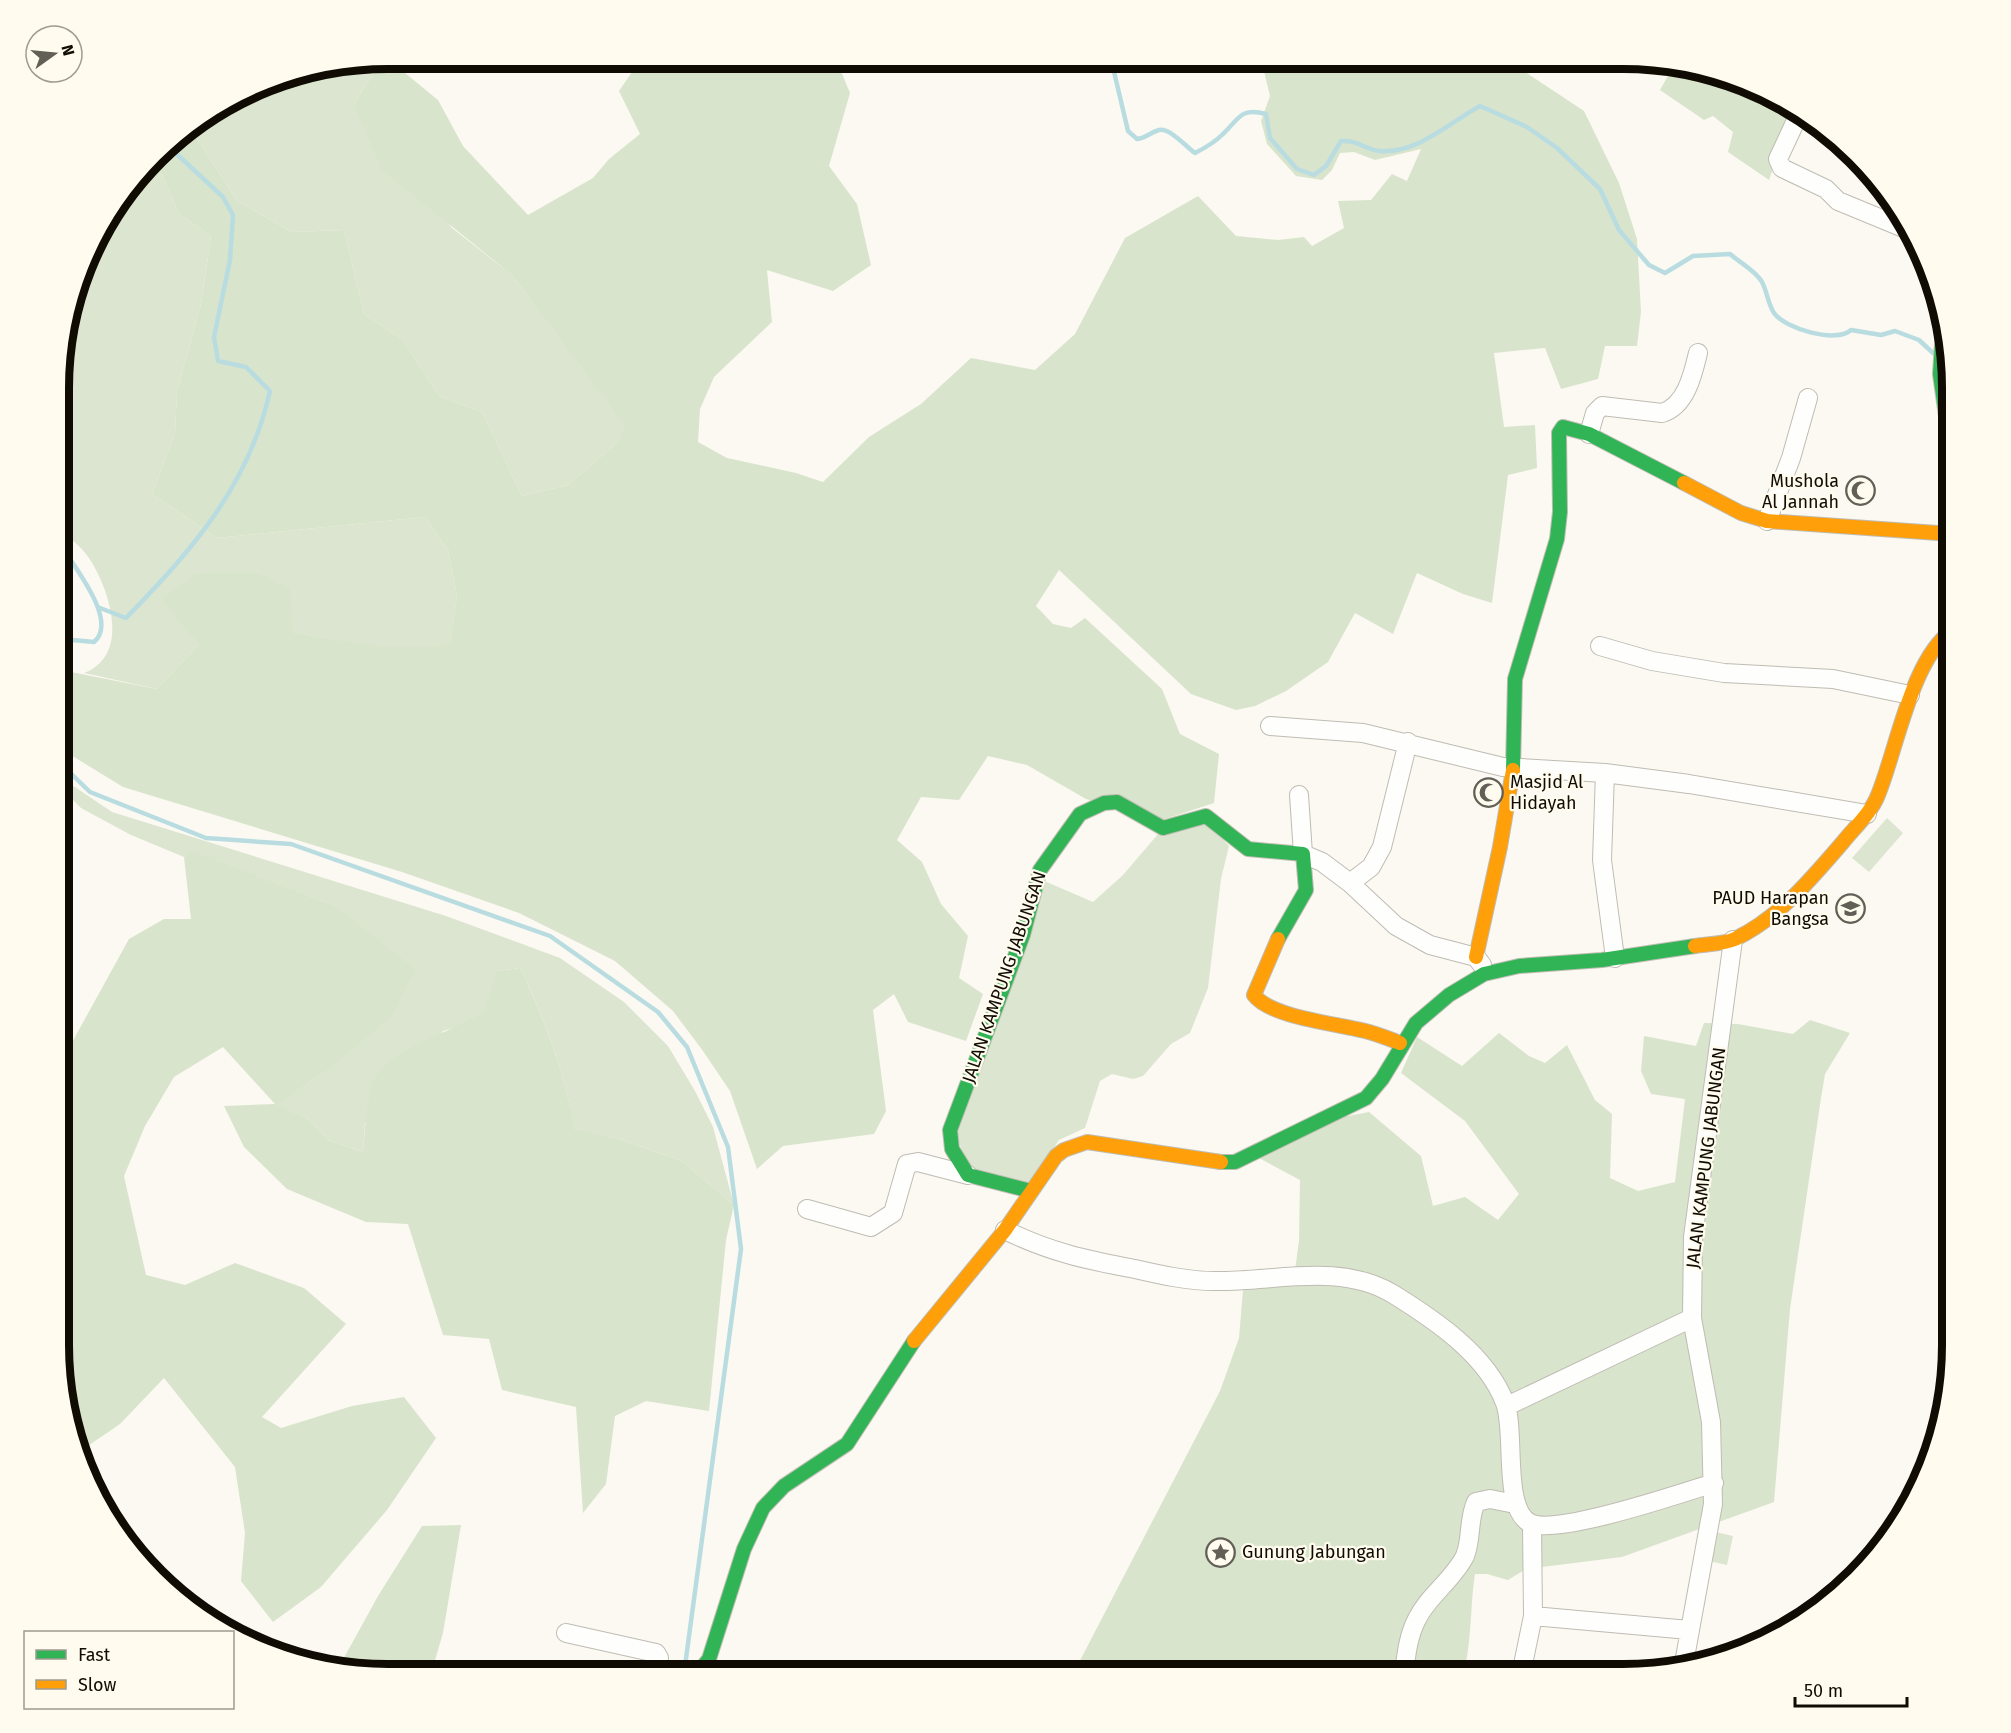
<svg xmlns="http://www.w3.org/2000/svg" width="2011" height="1733" viewBox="0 0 2011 1733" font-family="'Fira Sans',sans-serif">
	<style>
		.green { fill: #dce5cf }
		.forest { fill: #d9e4cc }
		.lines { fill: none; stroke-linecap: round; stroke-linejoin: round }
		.stream { stroke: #b9dce1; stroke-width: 4.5 }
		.street-casing { stroke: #bfbcb3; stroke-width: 20 }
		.fast-casing { stroke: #bfbcb3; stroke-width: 16 }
		.slow-casing { stroke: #bfbcb3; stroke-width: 16 }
		.street { stroke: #fefefd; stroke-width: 18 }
		.fast { stroke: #30b455; stroke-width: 14 }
		.slow { stroke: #ff9f0a; stroke-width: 14 }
		.labels { text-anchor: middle; stroke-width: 4.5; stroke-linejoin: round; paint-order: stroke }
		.poi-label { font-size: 18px; fill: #100c03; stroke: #fffbee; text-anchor: end }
		.street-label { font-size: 18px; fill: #100c03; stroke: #fffbee }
		.rim { fill: none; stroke: #100c03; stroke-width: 8 }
	</style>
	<rect width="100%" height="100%" fill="#fbf9f2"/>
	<path class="green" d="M 382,60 L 354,103 L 452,228 L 512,275 L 626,425 L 618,442 L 568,485 L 522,496 L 482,412 L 439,396 L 402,339 L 364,314 L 344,230 L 292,232 L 237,201 L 191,129 L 282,76 Z
		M 155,159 L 179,214 L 211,236 L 201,304 L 177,391 L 175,433 L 152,494 L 217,538 L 425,517 L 448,550 L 457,596 L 450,645 L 400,649 L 347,643 L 292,632 L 199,644 L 157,689 L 84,673 C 131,655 110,590 89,558 C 81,546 69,539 61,527 L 61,345 L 102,224 Z
		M 60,777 L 112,812 L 446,916 L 560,958 L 624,1002 L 668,1046 L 695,1091 L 713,1127 L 734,1205 L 682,1161 L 622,1140 L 575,1131 C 564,1073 546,1020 520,968 L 495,971 L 486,1012 L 466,1024 L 443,1031 L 365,1123 L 363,1152 L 330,1141 L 307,1118 L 275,1105 L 324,1072 L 335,906 L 194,853 L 184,857 L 131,835 L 81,808 L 60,787 Z
		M 1887,818 L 1903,833 L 1869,872 L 1852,858 Z
		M 1205,821 L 1229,846 L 1221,879 L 1208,988 L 1190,1033 L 1171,1044 L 1143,1076 L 1133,1079 L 1112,1074 L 1100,1081 L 1085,1128 L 1059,1140 L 1029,1184 L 968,1168 L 956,1133 L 1042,880 L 1093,902 L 1123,875 L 1159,833 Z
		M 1715,1532 L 1733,1536 L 1727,1565 L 1709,1561 Z"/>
	<path class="forest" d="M 388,59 L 438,100 L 463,146 L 528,215 L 593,178 L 609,159 L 640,134 L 619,91 L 641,59 L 836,59 L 850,93 L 829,166 L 857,204 L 871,265 L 833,291 L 767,270 L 772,322 L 714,377 L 700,409 L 698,442 L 727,458 L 796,473 L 823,482 L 869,437 L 921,404 L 971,358 L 1035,370 L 1075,334 L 1125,238 L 1198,196 L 1236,236 L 1278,240 L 1304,237 L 1312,246 L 1344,228 L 1338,201 L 1371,200 L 1392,174 L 1407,181 L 1421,149 L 1375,160 L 1354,152 L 1340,153 L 1332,170 L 1322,180 L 1296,176 L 1267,144 L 1261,121 L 1270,96 L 1263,67 L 1257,59 L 1521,59 L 1519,68 L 1584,111 L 1619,183 L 1637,239 L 1641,312 L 1637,346 L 1605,346 L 1598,379 L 1561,389 L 1545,348 L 1494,353 L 1504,427 L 1535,425 L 1537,468 L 1508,475 L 1492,603 L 1463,594 L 1417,573 L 1393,634 L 1355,613 L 1328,662 L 1286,691 L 1255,706 L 1236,710 L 1191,694 L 1059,570 L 1036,606 L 1053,624 L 1071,628 L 1085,618 L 1162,689 L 1180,734 L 1219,754 L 1214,803 L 1162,820 L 1086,799 L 1027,765 L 988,756 L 959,800 L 921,797 L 897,840 L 922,862 L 941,904 L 968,936 L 959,978 L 983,994 L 966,1041 L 908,1022 L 894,994 L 873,1010 L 886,1111 L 874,1134 L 783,1146 L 757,1169 L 730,1091 L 703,1051 L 673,1011 L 615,961 L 519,913 L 402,872 L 123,787 L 61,749 L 61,670 L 157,689 L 199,644 L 162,600 L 196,573 L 258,573 L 290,589 L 293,632 C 345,643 397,652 450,644 L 457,596 L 448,550 L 425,517 L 217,538 L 152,494 L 175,433 L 177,391 L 201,304 L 211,236 L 179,214 L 155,159 L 171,140 L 191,129 L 237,201 L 292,232 L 344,230 L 364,314 L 402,339 L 439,396 L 482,412 L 522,496 L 568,485 L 618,442 L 625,425 L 512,275 L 382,170 L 354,103 L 382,60 Z
		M 1673,67 L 1768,92 L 1793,110 L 1769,180 L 1728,152 L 1733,132 L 1713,116 L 1704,120 L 1660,90 Z
		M 194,852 L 335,906 L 415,969 L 391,1017 L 324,1072 L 276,1105 L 307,1118 L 330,1141 L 363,1152 C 365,1129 366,1105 373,1083 C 385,1049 457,1030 485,1012 L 495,971 L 520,968 C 546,1021 564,1073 575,1130 L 622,1140 L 682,1161 L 734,1205 L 726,1240 L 709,1411 L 646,1401 L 615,1416 L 606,1484 L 583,1513 L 576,1407 L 502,1390 L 489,1339 L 443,1335 L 408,1224 L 366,1222 L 287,1189 L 244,1147 L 224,1106 L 275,1104 L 223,1047 L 174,1077 L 145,1126 L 124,1176 L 146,1275 L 185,1285 L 235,1263 L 304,1288 L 346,1324 L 262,1417 L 281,1428 L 352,1406 L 404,1397 L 436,1438 L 387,1510 L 321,1587 L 273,1622 L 241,1581 L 245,1533 L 235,1467 L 164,1378 L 120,1424 L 79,1452 L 59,1367 L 60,1081 L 70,1046 L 129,939 L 164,919 L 191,919 L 184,857 Z
		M 1810,1020 L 1850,1033 L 1825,1074 L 1821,1098 L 1790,1309 L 1774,1502 L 1622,1557 L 1526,1569 L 1508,1580 L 1487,1574 L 1475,1574 C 1470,1605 1472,1645 1463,1674 L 1073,1674 L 1220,1391 L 1239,1338 L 1243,1290 L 1293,1285 L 1299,1241 L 1300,1180 L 1259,1158 L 1343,1117 L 1369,1112 L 1421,1156 L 1433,1206 L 1465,1197 L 1498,1220 L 1519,1194 L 1465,1121 L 1401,1073 L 1417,1037 L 1462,1066 L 1499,1033 L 1529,1056 L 1545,1063 L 1567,1045 L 1595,1100 L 1612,1114 L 1610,1178 L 1638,1191 L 1675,1182 L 1685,1099 L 1651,1094 L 1641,1071 L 1644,1036 L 1696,1046 L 1704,1023 L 1738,1024 L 1793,1034 Z
		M 461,1525 L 443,1633 L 431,1674 L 388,1674 L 340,1665 L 378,1596 L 422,1526 Z"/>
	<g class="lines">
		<path class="stream" d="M 996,59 L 1029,63 L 1036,59
			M 1111,59 L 1128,131 L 1137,139 C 1146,138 1151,132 1159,130 C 1171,128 1186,147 1195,153 C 1205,148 1215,142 1223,134 C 1239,119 1240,107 1266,114 L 1270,138 L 1297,169 L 1314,175 L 1326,166 L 1341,141 C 1360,140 1365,150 1380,151 C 1417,154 1449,123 1480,106 L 1527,127 L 1557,148 L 1600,189 L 1619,230 L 1649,265 L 1665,273 L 1693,256 L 1730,254 C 1739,262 1756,271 1762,282 C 1767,291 1768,304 1774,313 C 1784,328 1836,344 1851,330 L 1881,335 L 1895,331 L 1919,340 L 1933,353
			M 100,608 L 126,618 C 192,550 249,486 270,391 L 246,367 L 218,361 L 214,337 L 230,260 L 233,215 L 223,197 L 167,145
			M 61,639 L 94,642 C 119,621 74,567 61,545
			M 60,763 L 90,792 L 206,838 L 291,844 L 550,936 L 658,1012 L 687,1047 L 728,1147 L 741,1249 L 685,1666"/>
		<defs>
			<path id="street" d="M 1799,114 L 1778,159 L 1782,168 L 1826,189 L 1838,201 L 1906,229
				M 1589,434 L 1595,413 L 1602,406 L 1662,413 C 1686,406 1693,374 1698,353
				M 1767,521 L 1791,458 L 1808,398
				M 1600,646 L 1652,661 L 1724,673 L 1833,679 L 1910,695
				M 1270,726 L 1363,733 L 1503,767 L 1605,773 L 1689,784 L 1867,814
				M 1605,773 L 1602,860 L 1615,958
				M 1299,795 L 1303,854 L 1322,862 L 1350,883 L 1371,867 L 1382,847 L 1408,742
				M 1350,883 L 1396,926 L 1430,945 L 1476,957 L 1482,965
				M 807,1209 L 871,1227 L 893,1213 L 907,1164 L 918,1162 L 968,1175
				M 1005,1230 C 1049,1252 1087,1260 1135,1269 C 1161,1275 1188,1281 1215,1281 C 1274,1282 1340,1262 1393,1294 C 1435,1320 1487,1355 1505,1403 C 1516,1431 1502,1509 1530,1523 C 1556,1536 1682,1493 1714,1483
				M 1507,1406 L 1692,1318
				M 1533,1616 L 1689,1630
				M 566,1633 L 656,1653 L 659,1658 L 656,1674
				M 1684,1663 L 1713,1504 L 1711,1422 L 1692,1318 L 1693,1237 L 1733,940
				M 1404,1674 C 1406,1656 1408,1636 1417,1619 C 1428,1596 1453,1580 1465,1556 C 1472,1539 1468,1519 1476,1502 L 1490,1499 L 1515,1504
				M 1521,1674 L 1533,1616 L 1532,1525"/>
			<path id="fast" d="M 1943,327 L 1940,374 L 1952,458
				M 1513,770 L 1515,679 L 1557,539 L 1560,512 L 1559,433 L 1563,427 L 1589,434 L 1684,483
				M 1221,1162 L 1235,1162 L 1366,1098 L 1382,1079 L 1416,1023 L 1449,995 L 1484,974 L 1519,966 L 1602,960 L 1695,946
				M 1031,1191 L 968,1175 L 952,1149 L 950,1130 L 1023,935 L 1040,870 L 1080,814 L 1104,803 L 1117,802 L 1163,828 L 1206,816 L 1248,849 L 1303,854 L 1306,890 L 1278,939
				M 689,1674 L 701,1669 L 709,1659 L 744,1549 L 763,1508 L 784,1486 L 847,1444 L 914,1341"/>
			<path id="slow" d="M 1684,483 L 1741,513 L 1767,521 L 1952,534
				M 1278,939 L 1254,995 C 1271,1018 1341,1024 1369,1032 C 1379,1035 1390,1039 1400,1043
				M 1695,946 C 1707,944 1724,944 1735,939 C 1780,917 1811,879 1843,842 C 1855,827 1871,813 1878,795 C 1896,752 1912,657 1952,631
				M 1476,957 L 1500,847 L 1513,770
				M 914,1341 L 1005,1230 L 1056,1156 L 1064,1150 L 1087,1142 L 1221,1162"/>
		</defs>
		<use href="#street" class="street-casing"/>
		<use href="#fast" class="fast-casing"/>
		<use href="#slow" class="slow-casing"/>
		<use href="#street" class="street"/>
		<use href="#fast" class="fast"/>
		<use href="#slow" class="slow"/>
	</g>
	<defs>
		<symbol id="mosque-ring" viewBox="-11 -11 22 22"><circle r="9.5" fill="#fffbee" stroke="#625f57" stroke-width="1.5"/><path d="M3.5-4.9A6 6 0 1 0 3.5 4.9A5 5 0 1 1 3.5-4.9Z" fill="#625f57"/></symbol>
		<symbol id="school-ring" viewBox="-11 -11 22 22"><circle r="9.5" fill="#fffbee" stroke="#625f57" stroke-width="1.5"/><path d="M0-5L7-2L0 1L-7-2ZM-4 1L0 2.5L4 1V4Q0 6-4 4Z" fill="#625f57"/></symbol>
		<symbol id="sight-ring" viewBox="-11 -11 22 22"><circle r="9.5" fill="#fffbee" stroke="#625f57" stroke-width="1.5"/><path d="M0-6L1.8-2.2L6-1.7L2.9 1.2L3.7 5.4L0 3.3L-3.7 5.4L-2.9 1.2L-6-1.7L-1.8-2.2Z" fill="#625f57"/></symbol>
	</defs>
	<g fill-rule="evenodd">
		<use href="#mosque-ring" x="1844" y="474" width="33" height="33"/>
		<use href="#mosque-ring" x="1472" y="776" width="33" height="33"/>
		<use href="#school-ring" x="1834" y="892" width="33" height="33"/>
		<use href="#sight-ring" x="1204" y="1536" width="33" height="33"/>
	</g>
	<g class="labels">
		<g class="poi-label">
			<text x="1839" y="487">Mushola<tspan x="1839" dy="21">Al Jannah</tspan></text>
			<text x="1510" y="788" text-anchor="start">Masjid Al<tspan x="1510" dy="21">Hidayah</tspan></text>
			<text x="1829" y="904">PAUD Harapan<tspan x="1829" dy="21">Bangsa</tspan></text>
			<text x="1242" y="1558" text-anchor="start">Gunung Jabungan</text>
		</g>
		<g class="street-label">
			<text transform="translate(1004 977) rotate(-71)" y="6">JALAN KAMPUNG JABUNGAN</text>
			<text transform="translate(1706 1158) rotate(-83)" y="6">JALAN KAMPUNG JABUNGAN</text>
		</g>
	</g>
	<path d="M0 0H2011V1733H0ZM388 69H1623A319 319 0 0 1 1942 388V1345A319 319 0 0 1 1623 1664H388A319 319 0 0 1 69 1345V388A319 319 0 0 1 388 69Z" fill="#fffbee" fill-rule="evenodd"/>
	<path class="rim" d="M388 69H1623A319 319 0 0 1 1942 388V1345A319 319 0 0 1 1623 1664H388A319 319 0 0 1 69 1345V388A319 319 0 0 1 388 69Z"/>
	<rect x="24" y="1631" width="210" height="78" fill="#fffbee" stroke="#9f9b90" stroke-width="1.5"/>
	<rect x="36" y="1650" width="30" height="9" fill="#30b455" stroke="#9f9b90" stroke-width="1.5"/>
	<text x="78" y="1661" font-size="18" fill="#100c03">Fast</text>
	<rect x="36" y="1680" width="30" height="9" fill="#ff9f0a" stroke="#9f9b90" stroke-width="1.5"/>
	<text x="78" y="1691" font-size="18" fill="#100c03">Slow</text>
	<g transform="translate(54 54) rotate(75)"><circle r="28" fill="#fffbee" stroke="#9f9b90" stroke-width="1.5"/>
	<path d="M0-4.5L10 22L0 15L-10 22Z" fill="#625f57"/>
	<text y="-9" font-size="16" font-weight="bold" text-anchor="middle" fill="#100c03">N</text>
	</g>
	<path d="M1795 1697v9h112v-9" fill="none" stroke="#100c03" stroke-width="3"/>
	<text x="1804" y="1697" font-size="18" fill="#100c03" stroke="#fffbee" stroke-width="4.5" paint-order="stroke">50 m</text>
</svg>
